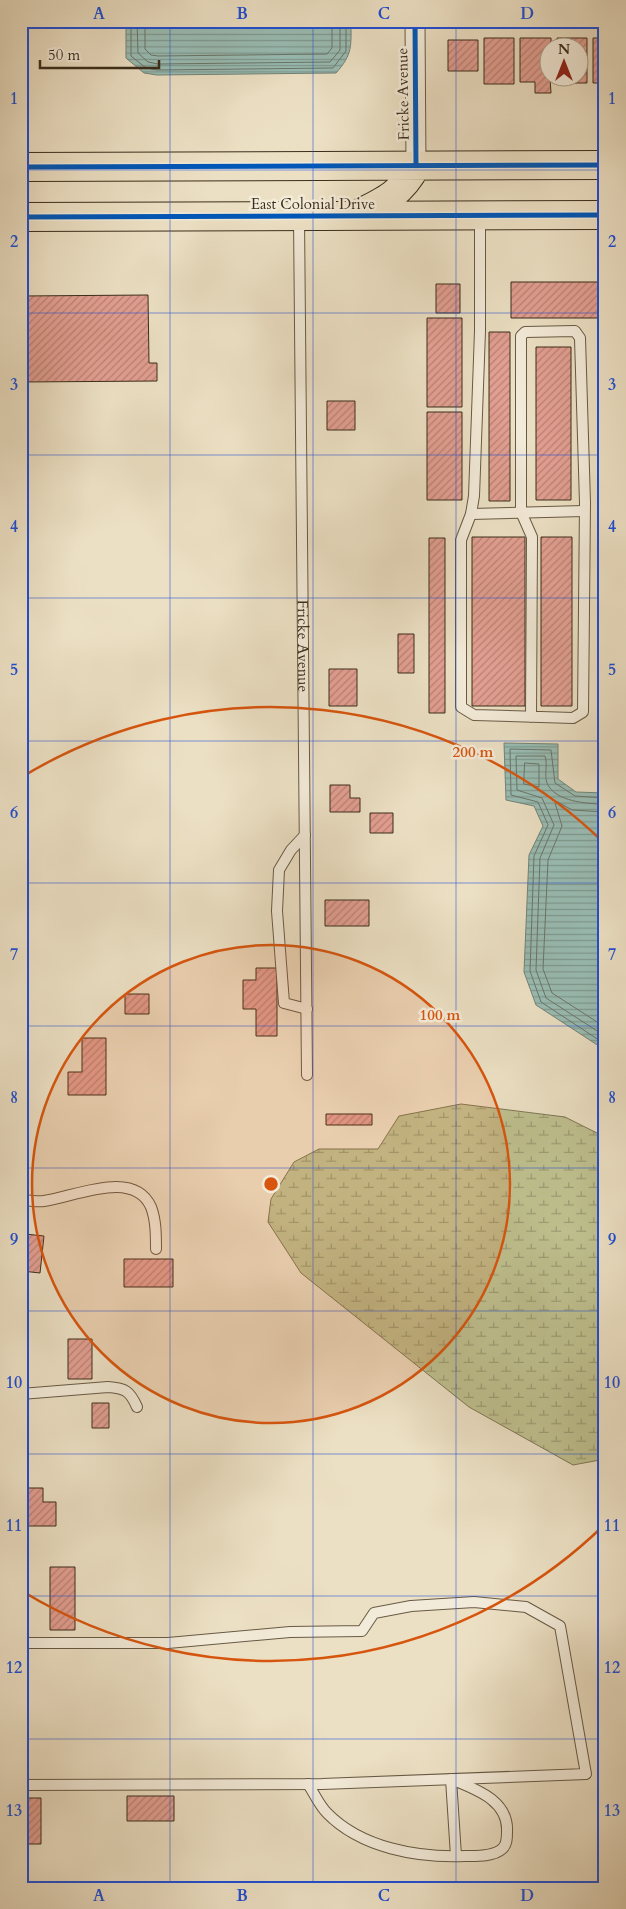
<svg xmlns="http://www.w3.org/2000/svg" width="626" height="1909" viewBox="0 0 626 1909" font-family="Cardo,serif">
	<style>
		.wetland { fill: url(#wetland-marsh); stroke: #7d7655 }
		.water { fill: url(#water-rules); stroke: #738377 }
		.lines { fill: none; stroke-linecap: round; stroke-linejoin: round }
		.shore { stroke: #6a7568; stroke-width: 1 }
		.building { fill: url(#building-hatch); stroke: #3b2d1b }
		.lane-casing { stroke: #675a45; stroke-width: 12 }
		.street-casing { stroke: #675a45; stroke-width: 21 }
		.highway-casing { stroke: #3b2d1b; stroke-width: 30 }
		.lane { stroke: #f3ebd9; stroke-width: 10 }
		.street { stroke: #f3ebd9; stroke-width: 19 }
		.highway { stroke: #ece0c4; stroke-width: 28 }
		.cycleway-casing { stroke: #f3ebd9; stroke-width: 8 }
		.cycleway { stroke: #0057b8; stroke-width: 5 }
		.grid { fill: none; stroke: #1d4ed8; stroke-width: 1; stroke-opacity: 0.55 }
		.ring { fill: none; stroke: #d7550e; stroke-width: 2.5 }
		.labels { text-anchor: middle; stroke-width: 5; stroke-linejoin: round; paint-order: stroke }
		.street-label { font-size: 15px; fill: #3b2d1b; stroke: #f3ebd9 }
		.centre { fill: #d7550e; stroke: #f3ebd9; stroke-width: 2.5 }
		.ring-label { font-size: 15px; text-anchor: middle; font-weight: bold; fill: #d7550e; stroke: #f3ebd9; stroke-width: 5; stroke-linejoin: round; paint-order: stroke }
		.neatline { fill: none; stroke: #1d4ed8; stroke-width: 2 }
		.grid-label { font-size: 16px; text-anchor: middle; font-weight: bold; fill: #1d4ed8 }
	</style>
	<defs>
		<pattern id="wetland-marsh" width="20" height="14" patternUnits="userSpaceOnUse" patternTransform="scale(1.25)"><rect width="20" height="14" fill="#bfc08f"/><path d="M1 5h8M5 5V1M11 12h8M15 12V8" fill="none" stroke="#9c9c74"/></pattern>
		<pattern id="water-rules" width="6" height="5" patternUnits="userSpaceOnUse" patternTransform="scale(1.25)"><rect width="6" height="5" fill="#99bdb5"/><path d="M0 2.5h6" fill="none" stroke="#7e9a92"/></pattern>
		<pattern id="building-hatch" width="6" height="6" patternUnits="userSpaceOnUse" patternTransform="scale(1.25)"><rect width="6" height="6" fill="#e39f92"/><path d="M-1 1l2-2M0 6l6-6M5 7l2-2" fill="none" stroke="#b98276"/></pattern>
	</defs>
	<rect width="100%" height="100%" fill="#ece0c4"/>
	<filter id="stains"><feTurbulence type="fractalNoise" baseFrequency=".004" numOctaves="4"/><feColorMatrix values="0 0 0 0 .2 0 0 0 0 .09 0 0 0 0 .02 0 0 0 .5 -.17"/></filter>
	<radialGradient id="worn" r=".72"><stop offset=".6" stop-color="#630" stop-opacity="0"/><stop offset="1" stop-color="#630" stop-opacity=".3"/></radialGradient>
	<path class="wetland" d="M 461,1104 L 565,1117 L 605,1137 L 605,1459 L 573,1465 L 469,1407 L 301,1273 L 268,1222 L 271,1199 L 294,1162 L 319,1149 L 378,1149 L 399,1116 Z"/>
	<path class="water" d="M 126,21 L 351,21 C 351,46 353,54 336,73 L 157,75 L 144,73 L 126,58 Z
		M 504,743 L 558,744 L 558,779 L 576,792 L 605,793 L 605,1050 L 536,1005 L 524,972 L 529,855 L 543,826 L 534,806 L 506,800 Z"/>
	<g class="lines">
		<path class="shore" d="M 131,21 L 131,56 L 146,68 L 157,70 L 333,68 L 346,51 L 346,21
			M 137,21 L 138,53 L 148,62 L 158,64 L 330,62 L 340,50 L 340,21
			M 145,21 L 145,49 L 151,55 L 158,56 L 327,54 L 332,48 L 332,21
			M 525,763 L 539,764 L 539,787 L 524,784 Z
			M 605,798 L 575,796 L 555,783 L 551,750 L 510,749 L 511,795 L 538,802 L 548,825 L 534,856 L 530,971 L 541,1002 L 605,1044
			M 605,804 C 588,804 555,802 547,783 C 544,775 548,764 545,756 L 516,756 L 517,790 L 542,798 L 554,825 L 540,858 L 536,970 L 546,998 L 605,1036
			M 605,812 L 572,810 L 558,802 L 555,803 L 562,826 L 548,860 L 543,969 L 552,993 L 605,1027"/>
	</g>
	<path class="building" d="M 484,38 L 514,38 L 514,84 L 484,84 Z
		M 520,38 L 551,38 L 551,48 L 548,48 L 551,93 L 535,93 L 535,82 L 520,82 Z
		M 557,38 L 587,38 L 587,83 L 557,83 L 557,78 L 578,78 L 578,48 L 557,48 Z
		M 593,38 L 605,38 L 605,83 L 593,83 Z
		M 448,40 L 478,40 L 478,71 L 448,71 Z
		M 511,282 L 605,282 L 605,318 L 511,318 Z
		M 436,284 L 460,284 L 460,313 L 436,313 Z
		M 148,295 L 149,363 L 157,363 L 157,381 L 21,382 L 21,296 Z
		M 427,318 L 462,318 L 462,407 L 427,407 Z
		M 489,332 L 510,332 L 510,501 L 489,501 Z
		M 598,339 L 605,339 L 605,500 L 598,500 Z
		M 536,347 L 571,347 L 571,500 L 536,500 Z
		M 327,401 L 355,401 L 355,430 L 327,430 Z
		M 427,412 L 462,412 L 462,500 L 427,500 Z
		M 472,537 L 525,537 L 525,706 L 472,706 Z
		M 541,537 L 572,537 L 572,706 L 541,706 Z
		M 599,537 L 605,537 L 605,654 L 599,654 Z
		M 429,538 L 445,538 L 445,713 L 429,713 Z
		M 398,634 L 414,634 L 414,673 L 398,673 Z
		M 600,661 L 605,661 L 605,786 L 600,786 Z
		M 329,669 L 357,669 L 357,706 L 329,706 Z
		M 330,785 L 350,785 L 350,798 L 360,798 L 360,812 L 330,812 Z
		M 370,813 L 393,813 L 393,833 L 370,833 Z
		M 325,900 L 369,900 L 369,926 L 325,926 Z
		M 256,968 L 277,968 L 277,1036 L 256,1036 L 256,1009 L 243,1009 L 243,980 L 256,980 Z
		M 125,994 L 149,994 L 149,1014 L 125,1014 Z
		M 82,1038 L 106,1038 L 106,1095 L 68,1095 L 68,1072 L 82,1072 Z
		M 326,1114 L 372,1114 L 372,1125 L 326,1125 Z
		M 25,1234 L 44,1236 L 40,1273 L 22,1271 Z
		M 124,1259 L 173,1259 L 173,1287 L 124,1287 Z
		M 68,1339 L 92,1339 L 92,1379 L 68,1379 Z
		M 92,1403 L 109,1403 L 109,1428 L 92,1428 Z
		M 21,1488 L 43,1488 L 43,1502 L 56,1502 L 56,1526 L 21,1526 Z
		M 50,1567 L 75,1567 L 75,1630 L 50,1630 Z
		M 127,1796 L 174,1796 L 174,1821 L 127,1821 Z
		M 21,1798 L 41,1798 L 41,1844 L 21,1844 Z"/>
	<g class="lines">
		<defs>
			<g id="lane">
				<path d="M 480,217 L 480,331 L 474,496 L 471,514 L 461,540 L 461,707 L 474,715 L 573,718 L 583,712 L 585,503 L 580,338 L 575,331 L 525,332 L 521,336 L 521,512 L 532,537 L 531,717"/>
				<path id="s1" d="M 299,218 L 307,1075"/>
				<path d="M 471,514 L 584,511"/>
				<path d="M 305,835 L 291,850 L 279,870 L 277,911 L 284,1003 L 307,1009"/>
				<path d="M 21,1200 C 29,1200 37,1202 44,1201 C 74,1197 134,1168 151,1207 C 156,1220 156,1235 156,1249"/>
				<path d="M 21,1394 L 108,1387 C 125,1388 130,1391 137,1407"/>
				<path d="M 21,1643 L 168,1643 L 290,1632 L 362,1631 L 374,1613 L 411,1606 L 474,1602 L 526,1607 L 560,1626 L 586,1774 L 322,1784 L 21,1785"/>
				<path d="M 308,1784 C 314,1793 319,1805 327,1813 C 361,1848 418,1858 465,1856 C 475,1856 493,1857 502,1849 C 507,1845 507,1838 507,1832 C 509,1800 475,1789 451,1779 L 456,1856"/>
			</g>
			<path id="street" d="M 415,21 L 416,166"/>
			<path id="highway" d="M 21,167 L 605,165
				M 358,214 C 385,201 402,193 416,166
				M 21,217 L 605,215"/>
		</defs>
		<use href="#lane" class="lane-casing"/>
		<use href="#street" class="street-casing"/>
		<use href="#highway" class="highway-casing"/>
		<use href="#lane" class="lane"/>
		<use href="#street" class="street"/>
		<use href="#highway" class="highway"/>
		<defs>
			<path id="cycleway" d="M 415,21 L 416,166
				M 21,167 L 605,165
				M 21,217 L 605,215"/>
		</defs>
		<use href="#cycleway" class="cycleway-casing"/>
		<use href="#cycleway" class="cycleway"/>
	</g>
	<path class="grid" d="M 170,21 L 170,1888M 313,21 L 313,1888M 456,21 L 456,1888M 21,170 L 605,170M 21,313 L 605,313M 21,455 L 605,455M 21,598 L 605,598M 21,741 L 605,741M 21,883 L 605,883M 21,1026 L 605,1026M 21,1168 L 605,1168M 21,1311 L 605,1311M 21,1454 L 605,1454M 21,1596 L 605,1596M 21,1739 L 605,1739"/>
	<circle cx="271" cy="1184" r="239" fill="#d7550e" fill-opacity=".12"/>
	<g class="ring">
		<circle cx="271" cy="1184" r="239"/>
		<path d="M602 1527A477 477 0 0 1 22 1591M22 777A477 477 0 0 1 602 841"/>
	</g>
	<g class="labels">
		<g class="street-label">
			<text transform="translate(403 94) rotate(-91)" y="5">Fricke Avenue</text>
			<text x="313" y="209">East Colonial Drive</text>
			<text dy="5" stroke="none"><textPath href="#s1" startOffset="428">Fricke Avenue</textPath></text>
		</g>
	</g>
	<circle cx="271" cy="1184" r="8" class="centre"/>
	<g class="ring-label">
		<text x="473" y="757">200 m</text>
		<text x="440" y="1020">100 m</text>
	</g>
	<rect width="626" height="1909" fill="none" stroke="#ece0c4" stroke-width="55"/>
	<g transform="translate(564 62)"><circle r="24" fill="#f3ebd9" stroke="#a99f8d"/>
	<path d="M0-4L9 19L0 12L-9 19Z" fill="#8f2418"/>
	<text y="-8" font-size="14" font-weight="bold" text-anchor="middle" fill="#3b2d1b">N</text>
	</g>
	<path d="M40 60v8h119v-8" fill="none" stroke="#3b2d1b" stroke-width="2.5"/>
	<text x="48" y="60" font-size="15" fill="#3b2d1b" stroke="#f3ebd9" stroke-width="4" paint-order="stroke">50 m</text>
	<rect x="28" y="28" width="570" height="1854" class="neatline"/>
	<g class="grid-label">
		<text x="99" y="19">A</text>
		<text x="242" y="19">B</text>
		<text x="384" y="19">C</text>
		<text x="527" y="19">D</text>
		<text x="14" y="104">1</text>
		<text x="612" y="104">1</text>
		<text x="14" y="247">2</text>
		<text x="612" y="247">2</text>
		<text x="14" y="390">3</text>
		<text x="612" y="390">3</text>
		<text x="14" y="532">4</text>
		<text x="612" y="532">4</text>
		<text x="14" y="675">5</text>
		<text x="612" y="675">5</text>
		<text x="14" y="818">6</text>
		<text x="612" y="818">6</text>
		<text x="14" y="960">7</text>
		<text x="612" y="960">7</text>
		<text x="14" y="1103">8</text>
		<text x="612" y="1103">8</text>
		<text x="14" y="1245">9</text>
		<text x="612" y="1245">9</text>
		<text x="14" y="1388">10</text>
		<text x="612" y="1388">10</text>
		<text x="14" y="1531">11</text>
		<text x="612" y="1531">11</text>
		<text x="14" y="1673">12</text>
		<text x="612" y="1673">12</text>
		<text x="14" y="1816">13</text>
		<text x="612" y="1816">13</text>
		<text x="99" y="1901">A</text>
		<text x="242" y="1901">B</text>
		<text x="384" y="1901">C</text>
		<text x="527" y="1901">D</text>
	</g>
	<rect width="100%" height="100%" filter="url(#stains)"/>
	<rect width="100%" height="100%" fill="url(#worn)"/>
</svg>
